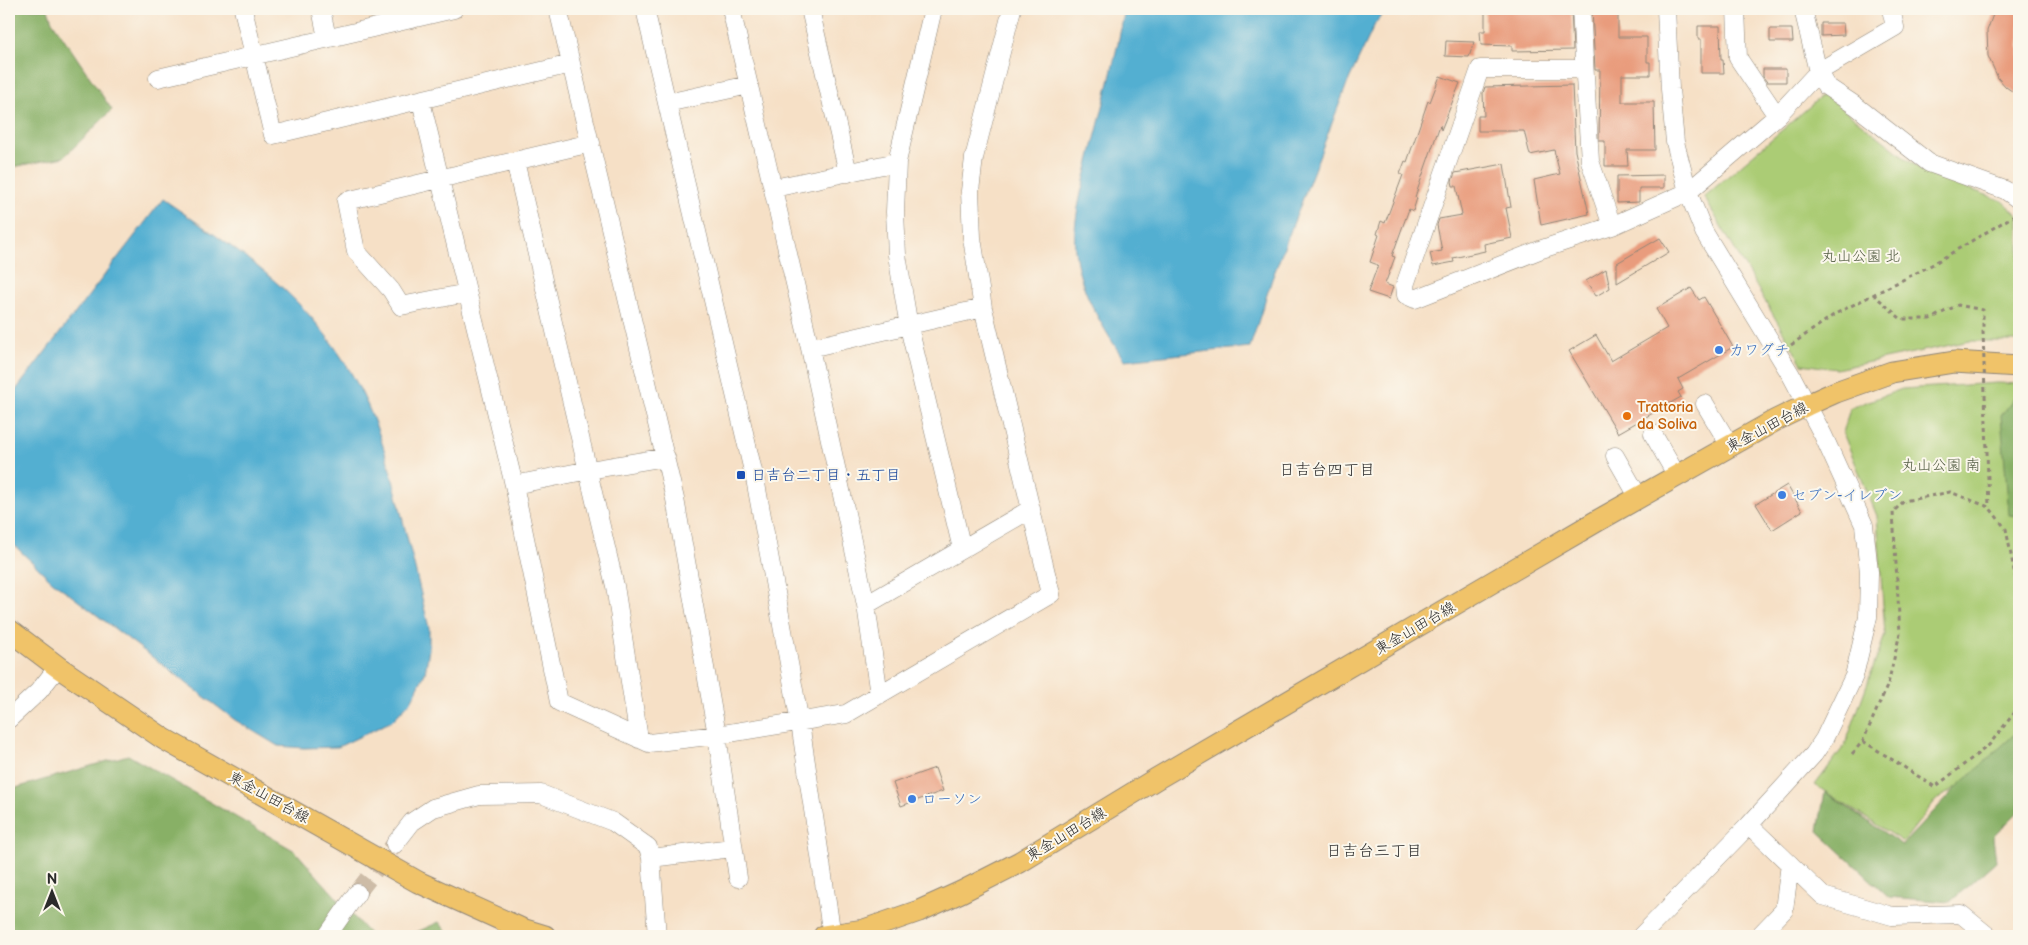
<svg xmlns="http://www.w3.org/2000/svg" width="2028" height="945" viewBox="0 0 2028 945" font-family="'Balsamiq Sans','Klee One',sans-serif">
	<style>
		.green { fill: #abcc75; stroke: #6b7c50 }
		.forest { fill: #88b066; stroke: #5a6e48 }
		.water { fill: #52afd1; stroke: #3e6d7e }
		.building { fill: #e99c7d }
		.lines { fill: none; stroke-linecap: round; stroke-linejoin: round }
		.minor-tunnel { stroke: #cdbca7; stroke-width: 18; stroke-dasharray: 18 9; stroke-linecap: butt }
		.minor-casing { stroke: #908678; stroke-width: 19 }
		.major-casing { stroke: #908678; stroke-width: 23 }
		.path { stroke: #908678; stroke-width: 3; stroke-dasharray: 4 4; stroke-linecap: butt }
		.minor { stroke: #fff; stroke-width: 18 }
		.major { stroke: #f0c369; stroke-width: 21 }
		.path-bridge { stroke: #908678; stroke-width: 3; stroke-dasharray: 4 4; stroke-linecap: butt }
		.shop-dot { fill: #3f7fe0; stroke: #fbf7ec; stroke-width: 2 }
		.food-dot { fill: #e8710a; stroke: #fbf7ec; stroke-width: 2 }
		.transit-dot { fill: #1a4fb4; stroke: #fbf7ec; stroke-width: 2 }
		.labels { text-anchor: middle; stroke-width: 4; stroke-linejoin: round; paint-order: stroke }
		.park-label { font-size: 15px; fill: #515b41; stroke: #fbf7ec }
		.shop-label { font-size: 15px; fill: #366cbe; stroke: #fbf7ec; text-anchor: start }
		.food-label { font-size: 15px; fill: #c56008; stroke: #fbf7ec; text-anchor: start }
		.street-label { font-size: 15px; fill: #2b2b2b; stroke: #fbf7ec }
		.transit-label { font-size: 15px; fill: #164399; stroke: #fbf7ec; text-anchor: start }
		.neighbourhood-label { font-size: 16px; fill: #2b2b2b; stroke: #fbf7ec }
	</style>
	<rect width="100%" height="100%" fill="#fbf7ec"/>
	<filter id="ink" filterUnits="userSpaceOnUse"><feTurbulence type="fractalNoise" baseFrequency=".02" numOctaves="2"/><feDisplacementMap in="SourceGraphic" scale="10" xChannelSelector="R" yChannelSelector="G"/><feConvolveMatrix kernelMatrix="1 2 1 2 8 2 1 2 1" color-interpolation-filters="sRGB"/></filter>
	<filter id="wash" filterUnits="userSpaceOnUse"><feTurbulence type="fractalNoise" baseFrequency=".0096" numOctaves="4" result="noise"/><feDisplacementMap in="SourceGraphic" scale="20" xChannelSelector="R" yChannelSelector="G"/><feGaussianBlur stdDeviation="1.12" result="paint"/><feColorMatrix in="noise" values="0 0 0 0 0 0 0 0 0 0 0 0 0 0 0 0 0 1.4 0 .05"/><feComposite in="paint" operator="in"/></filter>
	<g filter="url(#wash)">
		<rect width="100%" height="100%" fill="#f6e0c6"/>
		<path class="green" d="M 1824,94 L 1925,173 L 2003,201 L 2019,216 L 2019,341 L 1970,341 L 1836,369 L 1802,364 L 1704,197 Z
			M 1997,383 L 2019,384 L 2019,747 L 1935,801 L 1903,842 L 1815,785 L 1845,745 L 1885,635 L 1877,516 L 1843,433 L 1850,408 L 1902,389 Z"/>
		<path class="forest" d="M 9,9 L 48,9 L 52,21 L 112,110 L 64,157 L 13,167 L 9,164 Z
			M 2019,392 L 2019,516 L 2009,515 L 2001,416 Z
			M 2019,730 L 2019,811 L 1993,837 L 1996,861 L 1950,902 L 1889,897 L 1818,831 L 1825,792 L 1902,845 L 1954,790 Z
			M 128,755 L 295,851 L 371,936 L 9,936 L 9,790 Z
			M 439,922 L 450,936 L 408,936 Z"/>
		<path class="water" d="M 1125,9 L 1386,9 L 1375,24 L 1347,84 L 1272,279 L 1250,347 L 1124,360 C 1104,329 1082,295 1076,258 C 1070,223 1085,179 1093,146 C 1105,100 1116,55 1125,9 Z
			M 163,199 C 216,236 274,272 316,323 C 369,386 386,447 404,525 C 413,559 421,594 429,628 L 429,649 L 425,673 L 412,700 L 392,721 L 338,747 L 304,748 L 278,746 L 235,720 L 52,581 L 17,548 L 9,538 L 9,399 Z"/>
		<g id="blocks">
			<path class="building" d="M 1485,9 L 1571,9 L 1573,50 L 1512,51 L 1512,46 L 1481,45 L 1480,31 L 1485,31 Z
				M 1592,9 L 1618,9 L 1618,37 L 1647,37 L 1647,62 L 1650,62 L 1650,75 L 1622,75 L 1622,102 L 1654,102 L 1655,150 L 1627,150 L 1628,166 L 1605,166 L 1605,141 L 1599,141 L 1600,70 L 1595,70 Z
				M 1995,9 L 2019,9 L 2019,96 L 2006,87 L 1998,78 L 1988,56 L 1987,31 Z
				M 1821,23 L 1843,23 L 1844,35 L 1821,36 Z
				M 1698,26 L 1720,26 L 1721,60 L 1723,60 L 1724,73 L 1701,73 L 1701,39 L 1698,39 Z
				M 1770,29 L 1792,29 L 1793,42 L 1770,42 Z
				M 1446,41 L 1474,42 L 1469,57 L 1445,56 Z
				M 1763,69 L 1786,69 L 1786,82 L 1767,82 L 1763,77 Z
				M 1440,76 L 1460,83 L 1441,130 L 1440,125 L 1415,197 L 1417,198 L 1413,211 L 1409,209 L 1392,256 L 1395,257 L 1385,284 L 1393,287 L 1389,299 L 1368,292 L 1378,265 L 1370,262 L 1379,235 L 1377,234 L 1381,221 L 1385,223 L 1403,175 L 1400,174 L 1405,161 L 1407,162 L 1428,101 L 1430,102 Z
				M 1572,85 L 1575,151 L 1589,214 L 1541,225 L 1534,180 L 1560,174 L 1554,150 L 1530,155 L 1524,131 L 1478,131 L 1478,116 L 1484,116 L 1483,93 L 1485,87 Z
				M 1504,164 L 1511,207 L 1506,208 L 1512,238 L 1484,244 L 1485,251 L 1453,258 L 1454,262 L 1433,266 L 1430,253 L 1442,251 L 1437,225 L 1439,219 L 1462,215 L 1456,186 L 1453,186 L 1452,181 L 1455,173 Z
				M 1664,175 L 1664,188 L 1639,188 L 1639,202 L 1617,203 L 1617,176 Z
				M 1660,238 L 1669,252 L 1617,283 L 1617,263 Z
				M 1606,269 L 1610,288 L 1596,296 L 1586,281 Z
				M 1691,288 L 1699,300 L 1704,297 L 1733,347 L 1678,379 L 1683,389 L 1678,392 L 1681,397 L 1618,433 L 1569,351 L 1596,335 L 1611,361 L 1667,328 L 1656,309 Z
				M 1787,485 L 1802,511 L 1772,530 L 1756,504 Z
				M 935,768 L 943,791 L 901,806 L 893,783 Z"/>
		</g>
	</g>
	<g filter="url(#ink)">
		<use href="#blocks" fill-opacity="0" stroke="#908678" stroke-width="1"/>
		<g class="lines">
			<path class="minor-tunnel" d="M 357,893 L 395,844"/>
			<defs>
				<path id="minor" d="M 243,9 L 273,135 L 571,64
					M 321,9 L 327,38
					M 558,9 L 675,499 L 717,735 L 738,878
					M 645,9 L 756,484 L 800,723 L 832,936
					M 731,9 L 810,348 L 866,605 L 879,695
					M 810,9 L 848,173
					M 933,9 L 897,162 L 895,212 L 897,255 L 909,327 L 962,549
					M 1581,9 L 1590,161 L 1612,226
					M 1736,9 L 1738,58 L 1777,116
					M 1803,9 L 1818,72 L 1826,86 L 1856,106 L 1929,163 L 2005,190 L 2019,200
					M 1584,69 L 1480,69 L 1405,285 L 1406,295 L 1415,299 L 1542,249 L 1612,226 L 1688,192 L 1777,116 L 1818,72 L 1895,27 L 1891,9
					M 158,78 L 454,9
					M 421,101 L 514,485 L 559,702 L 649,743 L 717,735 L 846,714 L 1051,594 L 983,308 L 972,238 L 970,191 L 974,158 L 1012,9
					M 667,103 L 749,85
					M 515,161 L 615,586 L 639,739
					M 774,188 L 897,162
					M 467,293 L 401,306 L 391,290 L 356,251 L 346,201 L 591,143
					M 810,348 L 983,308
					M 1705,404 L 1730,446
					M 1653,434 L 1677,476
					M 1615,456 L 1639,498
					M 514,485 L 589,470 L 666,457
					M 866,605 L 1031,509
					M 9,719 L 39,691 L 58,667
					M 1749,825 L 1823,896 L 1892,916 L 1961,914 L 1988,936
					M 395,844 L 412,822 L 433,808 L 479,795 L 541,794 L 613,822 L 648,847 L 651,858 L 657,936
					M 651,858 L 732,848
					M 327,936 L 357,893
					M 1641,936 L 1749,825 L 1814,754 L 1824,739 L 1854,676 L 1868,617 L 1869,572 L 1864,525 L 1823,435 L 1791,375 L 1704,232 L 1688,192 L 1675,142 L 1670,89 L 1666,9
					M 1759,936 L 1784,910 L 1790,864"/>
				<path id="major" d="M 9,630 L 58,667 L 164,739 L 418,882 L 522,929 L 545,936
					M 824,936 L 864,930 L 919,911 L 961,892 L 1020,862 L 1156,779 L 1597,521 L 1776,420 L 1807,405 L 1836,392 L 1892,372 L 1954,362 L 2019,366"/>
			</defs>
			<use href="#minor" class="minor-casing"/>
			<use href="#major" class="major-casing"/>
			<path class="path" d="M 1873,294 L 1901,319 L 1930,319 L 1958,305 L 1983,310 L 1983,331
				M 1791,345 L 1835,314 L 1928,267 L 2015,215
				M 1985,395 L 1989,507
				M 1863,741 L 1935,787 L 1989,745 L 2019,707
				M 1852,754 L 1863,741 L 1888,684 L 1900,633 L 1893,512 L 1904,501 L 1950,492 L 1989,507 L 2006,529 L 2019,596"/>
			<use href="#minor" class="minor"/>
			<use href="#major" class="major"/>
			<path class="path-bridge" d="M 1983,331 L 1985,395"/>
		</g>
	</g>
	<g class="shop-dot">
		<circle cx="1719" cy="350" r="5"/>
		<circle cx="1782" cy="495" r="5"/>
		<circle cx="912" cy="799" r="5"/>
	</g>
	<circle class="food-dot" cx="1627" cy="416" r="5"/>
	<rect class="transit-dot" x="736" y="470" width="10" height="10" rx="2.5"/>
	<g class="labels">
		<g class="park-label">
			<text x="1861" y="261">丸山公園 北</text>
			<text x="1941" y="470">丸山公園 南</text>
		</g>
		<g class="shop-label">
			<text x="1729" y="355">カワグチ</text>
			<text x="1792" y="500">セブン-イレブン</text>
			<text x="922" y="804">ローソン</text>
		</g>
		<g class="food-label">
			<text x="1637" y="412">Trattoria<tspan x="1637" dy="17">da Soliva</tspan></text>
		</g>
		<g class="street-label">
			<text transform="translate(1767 427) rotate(-28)" y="5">東金山田台線</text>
			<text transform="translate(1415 628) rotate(-30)" y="5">東金山田台線</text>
			<text transform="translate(269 797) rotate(29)" y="5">東金山田台線</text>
			<text transform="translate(1066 834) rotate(-31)" y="5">東金山田台線</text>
		</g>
		<g class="transit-label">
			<text x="751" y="480">日吉台二丁目・五丁目</text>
		</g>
		<g class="neighbourhood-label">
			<text x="1327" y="475">日吉台四丁目</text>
			<text x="1374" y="856">日吉台三丁目</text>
		</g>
	</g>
	<rect width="2028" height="945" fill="none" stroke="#fbf7ec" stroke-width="30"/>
	<g transform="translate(52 892)" stroke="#fbf7ec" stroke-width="4" paint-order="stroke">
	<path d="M0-4L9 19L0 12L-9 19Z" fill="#2b2b2b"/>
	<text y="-8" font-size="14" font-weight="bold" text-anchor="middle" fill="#2b2b2b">N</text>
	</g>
</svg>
